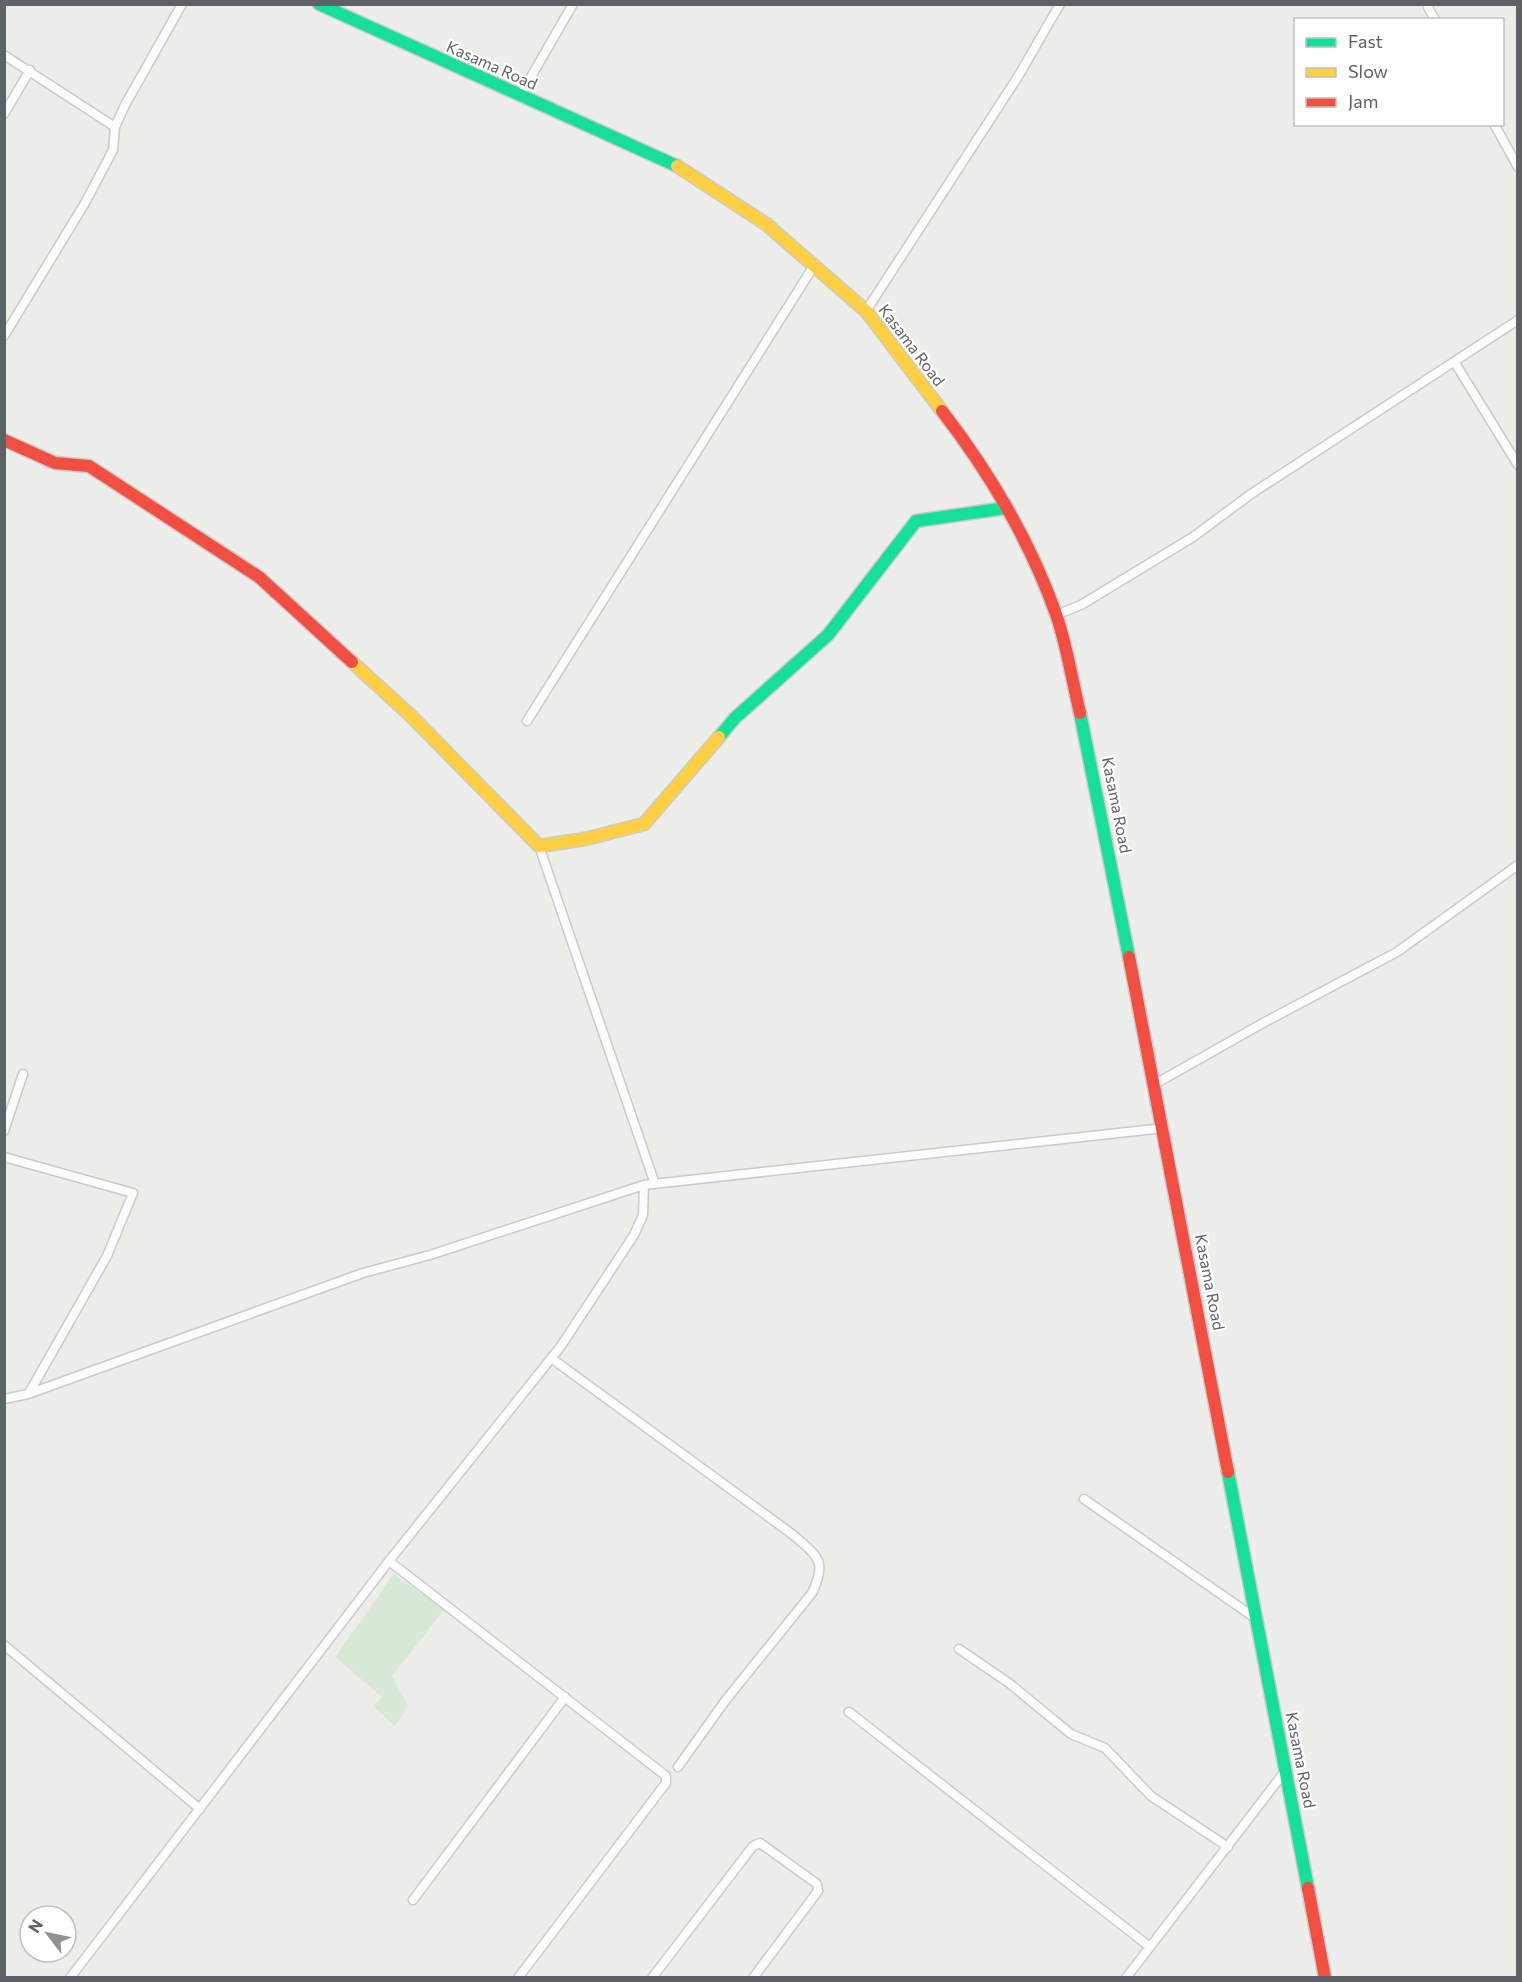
<svg xmlns="http://www.w3.org/2000/svg" width="1522" height="1982" viewBox="0 0 1522 1982" font-family="Commissioner,sans-serif">
	<style>
		.green { fill: #d7e9d6 }
		.lines { fill: none; stroke-linecap: round; stroke-linejoin: round }
		.street-casing { stroke: #cacbca; stroke-width: 11 }
		.fast-casing { stroke: #cacbca; stroke-width: 15 }
		.slow-casing { stroke: #cacbca; stroke-width: 15 }
		.jam-casing { stroke: #cacbca; stroke-width: 15 }
		.street { stroke: #fcfcfc; stroke-width: 8 }
		.fast { stroke: #16e098; stroke-width: 12 }
		.slow { stroke: #ffcf43; stroke-width: 12 }
		.jam { stroke: #f24e42; stroke-width: 12 }
		.labels { text-anchor: middle; stroke-width: 4.5; stroke-linejoin: round; paint-order: stroke }
		.street-label { font-size: 16px; fill: #5e6266; stroke: #fff }
	</style>
	<rect width="100%" height="100%" fill="#edede9"/>
	<path class="green" d="M 394,1574 L 444,1610 L 392,1676 L 408,1706 L 395,1726 L 373,1706 L 382,1697 L 335,1657 Z"/>
	<g class="lines">
		<defs>
			<path id="street" d="M 1428,7 L 1435,20
				M 4,55 L 115,127
				M 520,96 L 573,4
				M 4,114 L 30,70
				M 1494,124 L 1518,167
				M 866,311 L 1019,75 L 1060,4
				M 4,336 L 85,203 L 113,150 L 115,127 L 125,105 L 182,4
				M 1455,363 L 1518,465
				M 1056,615 L 1081,605 L 1193,537 L 1251,494 L 1518,320
				M 527,721 L 815,264
				M 539,846 L 655,1184
				M 1155,1084 L 1263,1023 L 1397,952 L 1518,865
				M 4,1131 L 23,1074
				M 4,1157 L 133,1193 L 107,1256 L 29,1393
				M 551,1358 L 792,1534 C 817,1556 828,1560 812,1593 L 725,1701 L 678,1767
				M 4,1399 L 28,1394 L 363,1273 L 430,1255 L 644,1185 L 1164,1128
				M 1084,1499 L 1258,1620
				M 389,1561 L 666,1776 L 666,1783 L 518,1978
				M 4,1645 L 200,1809
				M 959,1649 L 1009,1683 L 1071,1734 L 1105,1748 L 1151,1796 L 1228,1847
				M 849,1712 L 1150,1947
				M 413,1900 L 565,1697
				M 70,1978 L 389,1561 L 561,1346 L 634,1235 L 643,1215 L 644,1185
				M 652,1978 L 753,1846 L 760,1843 L 817,1884 L 818,1891 L 753,1978
				M 1126,1978 L 1286,1770"/>
			<path id="fast" d="M 319,4 L 677,166
				M 1080,713 L 1129,957
				M 719,737 L 735,718 L 828,635 L 916,521 L 1006,508
				M 1228,1472 L 1308,1888"/>
			<path id="slow" d="M 677,166 L 766,224 L 866,311 L 942,411
				M 352,662 L 410,715 L 539,846 L 585,839 L 644,824 L 719,737"/>
			<path id="jam" d="M 942,411 C 989,472 1030,541 1056,614 C 1067,646 1072,680 1080,713
				M 4,440 L 55,463 L 89,466 L 259,577 L 352,662
				M 1129,957 L 1228,1472
				M 1308,1888 L 1325,1978"/>
		</defs>
		<use href="#street" class="street-casing"/>
		<use href="#fast" class="fast-casing"/>
		<use href="#slow" class="slow-casing"/>
		<use href="#jam" class="jam-casing"/>
		<use href="#street" class="street"/>
		<use href="#fast" class="fast"/>
		<use href="#slow" class="slow"/>
		<use href="#jam" class="jam"/>
	</g>
	<g class="labels">
		<g class="street-label">
			<text transform="translate(492 65) rotate(24)" y="6">Kasama Road</text>
			<text transform="translate(912 345) rotate(53)" y="6">Kasama Road</text>
			<text transform="translate(1117 805) rotate(79)" y="6">Kasama Road</text>
			<text transform="translate(1210 1282) rotate(79)" y="6">Kasama Road</text>
			<text transform="translate(1301 1760) rotate(79)" y="6">Kasama Road</text>
		</g>
	</g>
	<rect width="1522" height="1982" fill="none" stroke="#5e6266" stroke-width="12"/>
	<rect x="1294" y="18" width="210" height="108" fill="#ffffff" stroke="#bfc0c2" stroke-width="1.5"/>
	<rect x="1306" y="38" width="30" height="9" fill="#16e098" stroke="#bfc0c2" stroke-width="1.5"/>
	<text x="1348" y="48" font-size="18" fill="#5e6266">Fast</text>
	<rect x="1306" y="68" width="30" height="9" fill="#ffcf43" stroke="#bfc0c2" stroke-width="1.5"/>
	<text x="1348" y="78" font-size="18" fill="#5e6266">Slow</text>
	<rect x="1306" y="98" width="30" height="9" fill="#f24e42" stroke="#bfc0c2" stroke-width="1.5"/>
	<text x="1348" y="108" font-size="18" fill="#5e6266">Jam</text>
	<g transform="translate(48 1934) rotate(302)"><circle r="28" fill="#ffffff" stroke="#bfc0c2" stroke-width="1.5"/>
	<path d="M0-4.5L10 22L0 15L-10 22Z" fill="#909394"/>
	<text y="-9" font-size="16" font-weight="bold" text-anchor="middle" fill="#5e6266">N</text>
	</g>
</svg>
